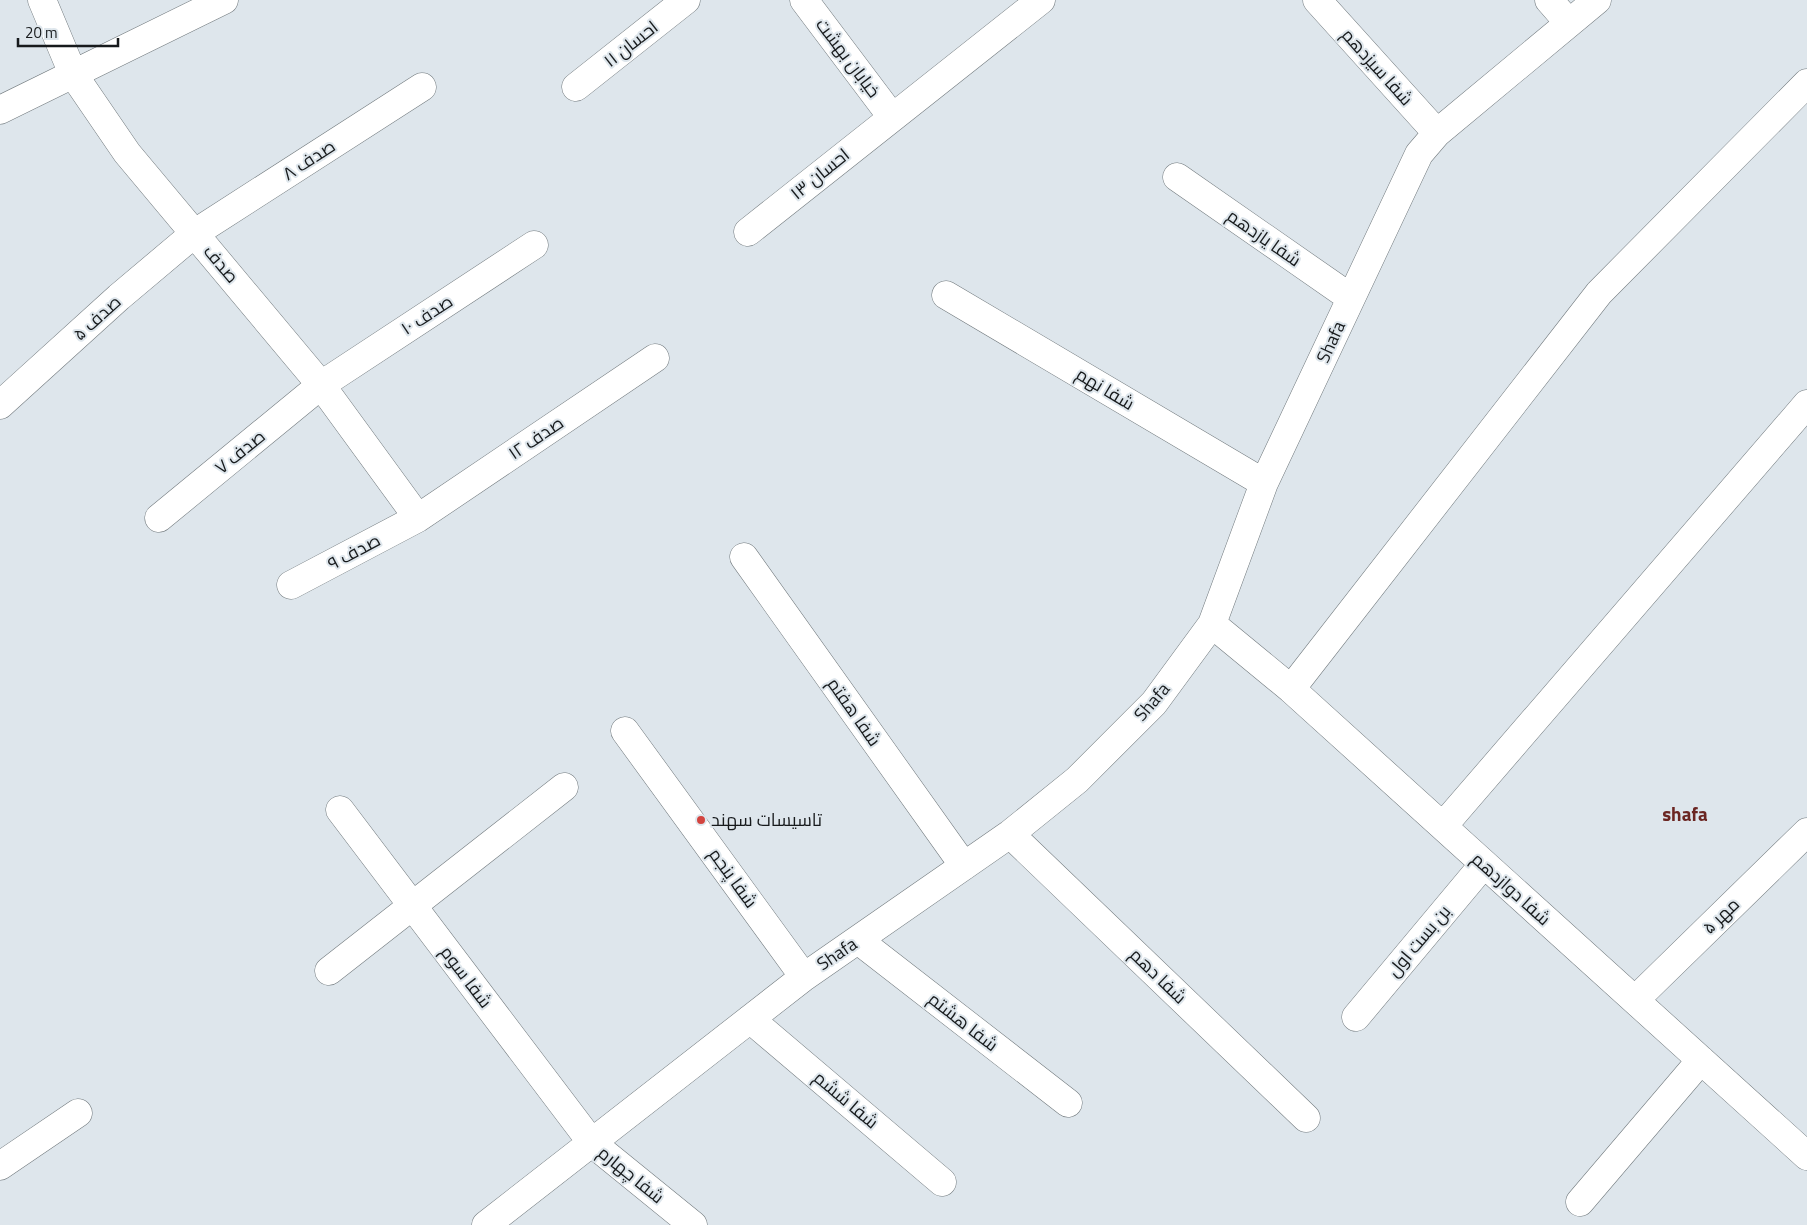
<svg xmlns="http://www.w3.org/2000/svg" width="1807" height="1225" viewBox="0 0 1807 1225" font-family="'Titillium Web',Cairo,sans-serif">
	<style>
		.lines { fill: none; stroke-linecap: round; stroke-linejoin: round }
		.minor-casing { stroke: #727a7e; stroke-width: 29 }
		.minor { stroke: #fff; stroke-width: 28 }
		.poi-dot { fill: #d3443f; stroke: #dee6ec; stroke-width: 2 }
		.labels { text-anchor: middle; stroke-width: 4; stroke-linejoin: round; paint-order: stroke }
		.street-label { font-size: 18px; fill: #171a1c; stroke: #dee6ec }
		.poi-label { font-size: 18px; fill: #171a1c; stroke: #dee6ec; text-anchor: start }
		.neighbourhood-label { font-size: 19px; font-weight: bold; fill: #6b2622; stroke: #dee6ec }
	</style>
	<rect width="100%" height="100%" fill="#dee6ec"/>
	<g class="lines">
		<defs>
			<path id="minor" d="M 42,0 L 73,74 L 127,153 L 321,385 L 418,518
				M 804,0 L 892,117
				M 1317,0 L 1437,133
				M 1549,0 L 1569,23
				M 576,87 L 686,0
				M 0,110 L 224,0
				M 1177,177 L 1351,298
				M 748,232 L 1041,0
				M 946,295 L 1264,483
				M 0,405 L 119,297 L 195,233 L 422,87
				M 159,518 L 321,385 L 534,245
				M 744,557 L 964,866
				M 291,585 L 418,518 L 655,358
				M 1212,624 L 1291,689 L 1807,1156
				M 1291,689 L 1599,293 L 1807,83
				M 625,731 L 804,977
				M 340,810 L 592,1143 L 693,1225
				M 1443,826 L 1807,404
				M 1010,834 L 1306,1118
				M 858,940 L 1068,1103
				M 329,971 L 564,787
				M 1635,1000 L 1807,832
				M 1356,1017 L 1483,865
				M 750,1019 L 942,1182
				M 0,1166 L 78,1113
				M 1580,1202 L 1701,1060
				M 486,1225 L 804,977 L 1010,834 L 1077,780 L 1154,703 L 1212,624 L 1264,483 L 1419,154 L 1437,133 L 1597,0"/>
		</defs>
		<use href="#minor" class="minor-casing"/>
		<use href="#minor" class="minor"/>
	</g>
	<circle class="poi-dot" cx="701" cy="820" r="5"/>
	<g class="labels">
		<g class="street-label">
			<text transform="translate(631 44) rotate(-38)" y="6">احسان ۱۱</text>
			<text transform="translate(848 58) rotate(53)" y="6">خیابان بهشت</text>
			<text transform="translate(1377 67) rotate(48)" y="6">شفا سیزدهم</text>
			<text transform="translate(309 160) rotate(-33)" y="6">صدف ۸</text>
			<text transform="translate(820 174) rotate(-39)" y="6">احسان ۱۳</text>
			<text transform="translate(1264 238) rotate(35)" y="6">شفا یازدهم</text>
			<text transform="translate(221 264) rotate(50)" y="6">صدف</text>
			<text transform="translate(427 315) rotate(-33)" y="6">صدف ۱۰</text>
			<text transform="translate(97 318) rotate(-42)" y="6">صدف ۵</text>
			<text transform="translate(1331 342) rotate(-65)" y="6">Shafa</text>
			<text transform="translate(1105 389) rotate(31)" y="6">شفا نهم</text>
			<text transform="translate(536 438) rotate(-34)" y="6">صدف ۱۲</text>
			<text transform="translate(240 452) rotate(-39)" y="6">صدف ۷</text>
			<text transform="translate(354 552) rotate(-28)" y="6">صدف ۹</text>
			<text transform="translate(1152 702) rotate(-49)" y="6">Shafa</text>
			<text transform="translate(854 712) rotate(55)" y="6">شفا هفتم</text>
			<text transform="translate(733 878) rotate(54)" y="6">شفا پنجم</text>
			<text transform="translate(1511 889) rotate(42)" y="6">شفا دوازدهم</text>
			<text transform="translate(1721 916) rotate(-44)" y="6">مهر ۵</text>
			<text transform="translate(1419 941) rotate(-50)" y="6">بن بست اول</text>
			<text transform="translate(837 954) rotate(-34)" y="6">Shafa</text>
			<text transform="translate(1158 976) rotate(44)" y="6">شفا دهم</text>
			<text transform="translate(466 977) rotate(53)" y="6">شفا سوم</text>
			<text transform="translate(963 1022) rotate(38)" y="6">شفا هشتم</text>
			<text transform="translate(846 1100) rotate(40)" y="6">شفا ششم</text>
			<text transform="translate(631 1175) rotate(39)" y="6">شفا چهارم</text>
		</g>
		<g class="poi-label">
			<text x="711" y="826">تاسیسات سهند</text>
		</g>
		<g class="neighbourhood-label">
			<text x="1685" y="821">shafa</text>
		</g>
	</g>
	<path d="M18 38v8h100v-8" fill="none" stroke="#171a1c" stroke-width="2.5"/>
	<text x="25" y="38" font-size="15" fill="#171a1c" stroke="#dee6ec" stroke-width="4" paint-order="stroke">20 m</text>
</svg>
